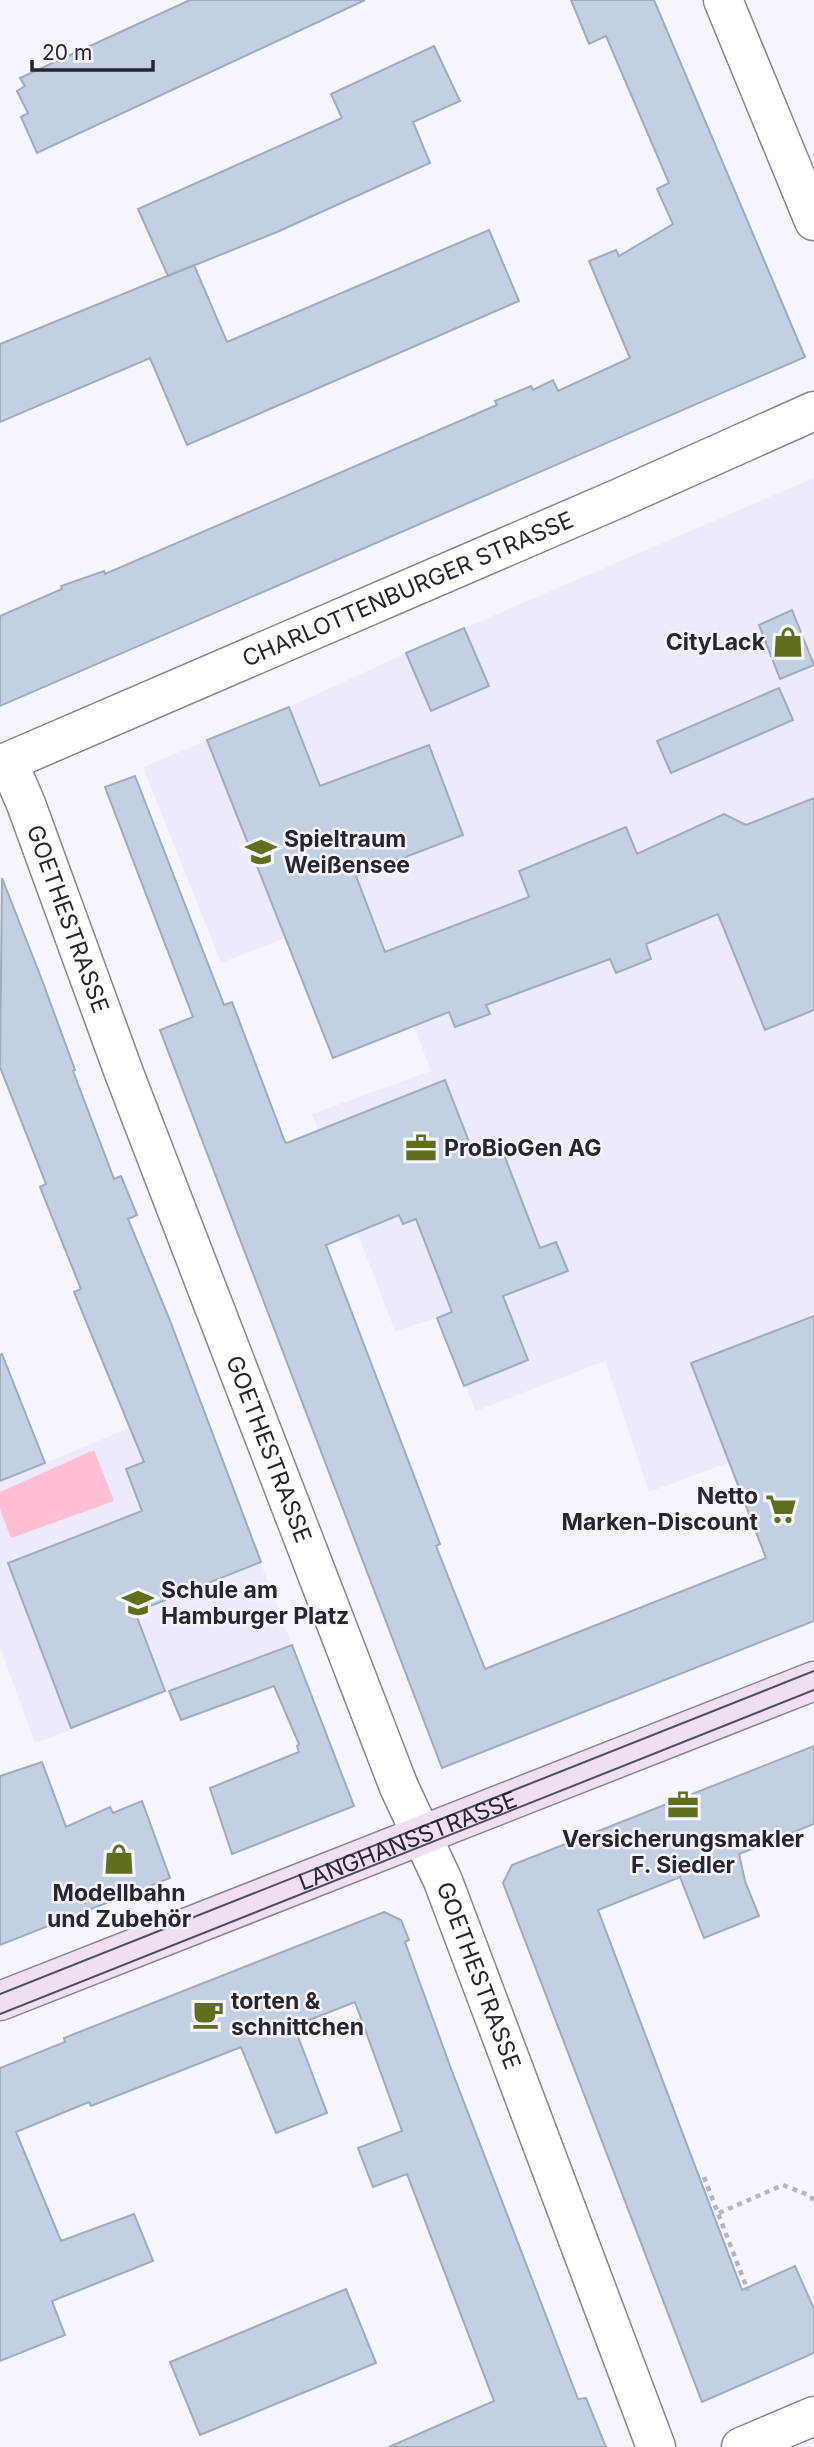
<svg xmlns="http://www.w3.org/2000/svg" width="814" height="2447" viewBox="0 0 814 2447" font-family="Inter,sans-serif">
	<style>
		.built { fill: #eceafc }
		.green { fill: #ffbed1 }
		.building { fill: #c3d0e4; stroke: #9eabbe; stroke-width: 2 }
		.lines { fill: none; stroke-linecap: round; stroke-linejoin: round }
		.street-casing { stroke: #878498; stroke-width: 41 }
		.secondary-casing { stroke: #878498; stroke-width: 41 }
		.path { stroke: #b6b5be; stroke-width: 4.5; stroke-dasharray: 5 5; stroke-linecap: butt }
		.street { stroke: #fff; stroke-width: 38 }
		.secondary { stroke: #f0def1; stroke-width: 38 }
		.tram { stroke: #504e57; stroke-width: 2 }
		.labels { text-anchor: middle; stroke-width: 5; stroke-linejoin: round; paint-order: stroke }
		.street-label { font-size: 23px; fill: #27252e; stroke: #f6f5fe }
		.poi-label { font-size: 23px; font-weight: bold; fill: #27252e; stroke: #f6f5fe; text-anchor: start }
	</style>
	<rect width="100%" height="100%" fill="#f6f5fe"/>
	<path class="built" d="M 814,478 L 814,1621 L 794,1629 L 730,1462 L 649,1492 L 605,1361 L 476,1411 L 437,1318 L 395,1331 L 312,1114 L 431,1071 L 414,1026 L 333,1058 L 285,938 L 221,963 L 143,767 L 289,707 L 406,653 Z
		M 198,1399 L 292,1645 L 35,1743 L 0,1647 L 0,1482 Z"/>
	<path class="green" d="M 94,1450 L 114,1501 L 11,1538 L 0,1509 L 0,1492 Z"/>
	<path class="building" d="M 190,0 L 365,0 L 37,153 L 21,117 L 28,113 L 17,91 L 25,86 L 20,78 Z
		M 571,0 L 654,0 L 805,357 L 0,706 L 0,616 L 62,589 L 61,586 L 104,571 L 105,574 L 497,405 L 495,401 L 531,386 L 533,390 L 553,380 L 558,391 L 630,358 L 589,261 L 616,250 L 619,256 L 673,224 L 657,189 L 669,183 L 606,36 L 589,44 Z
		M 434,46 L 460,101 L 413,122 L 430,163 L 277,232 L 168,276 L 138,209 L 342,118 L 331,94 Z
		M 489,230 L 519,301 L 187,445 L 150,358 L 0,422 L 0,344 L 194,265 L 227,342 Z
		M 792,610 L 814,665 L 780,679 L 759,625 Z
		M 464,628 L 489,686 L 431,711 L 406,653 Z
		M 779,688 L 793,720 L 671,773 L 657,741 Z
		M 289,707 L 320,786 L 429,745 L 463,835 L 356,876 L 385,952 L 529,897 L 519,871 L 626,827 L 637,854 L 724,814 L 746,825 L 814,798 L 814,1010 L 765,1030 L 718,914 L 646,944 L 651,959 L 616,973 L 610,959 L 486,1005 L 490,1014 L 455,1027 L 449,1012 L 333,1058 L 207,740 Z
		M 135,776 L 224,1005 L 232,1002 L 285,1142 L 287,1143 L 445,1080 L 475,1157 L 501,1147 L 540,1248 L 556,1242 L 568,1271 L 503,1296 L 528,1360 L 464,1386 L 437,1318 L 452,1312 L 416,1219 L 403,1224 L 399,1215 L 326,1245 L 440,1544 L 436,1546 L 485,1669 L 766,1558 L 691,1363 L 814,1316 L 814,1621 L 442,1768 L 160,1030 L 193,1017 L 105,787 Z
		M 2,878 L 42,980 L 75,1070 L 73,1071 L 114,1179 L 121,1176 L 137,1215 L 128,1219 L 169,1318 L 261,1562 L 135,1612 L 165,1691 L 71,1728 L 8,1563 L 142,1511 L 126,1469 L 144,1462 L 74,1292 L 81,1289 L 40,1187 L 46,1184 L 0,1067 Z
		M 2,1354 L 45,1463 L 0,1481 L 0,1355 Z
		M 292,1645 L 354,1806 L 232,1854 L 210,1788 L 299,1752 L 297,1746 L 299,1744 L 274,1686 L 181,1720 L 169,1691 Z
		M 814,1746 L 814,1824 L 739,1854 L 745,1881 L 759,1916 L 704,1938 L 680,1877 L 598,1910 L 742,2290 L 795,2266 L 814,2309 L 814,2353 L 702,2402 L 503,1883 L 512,1865 Z
		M 42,1762 L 66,1827 L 110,1807 L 113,1813 L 142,1801 L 170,1878 L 0,1945 L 0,1776 Z
		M 384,1912 L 401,1920 L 409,1940 L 405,1942 L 450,2066 L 578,2399 L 586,2398 L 606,2447 L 389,2447 L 494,2401 L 407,2174 L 373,2187 L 358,2148 L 402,2131 L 355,2002 L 294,2026 L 327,2113 L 276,2133 L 241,2047 L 91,2106 L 89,2102 L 16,2132 L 61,2241 L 134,2214 L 153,2261 L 52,2301 L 65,2335 L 0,2361 L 0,2068 L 65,2042 L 64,2038 Z
		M 346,2289 L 376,2363 L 200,2435 L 170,2362 Z"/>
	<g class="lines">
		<defs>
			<g id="street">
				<path d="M 723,0 L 814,221"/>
				<path id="s1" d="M 8,762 L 26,804 L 124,1073 L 399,1787 L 443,1881 L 656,2447"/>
				<path id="s2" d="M 0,765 L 617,499 L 814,411"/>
				<path d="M 741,2447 L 814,2416"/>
			</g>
			<g id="secondary">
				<path id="s3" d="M 0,2001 L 814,1681"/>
			</g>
		</defs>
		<use href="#street" class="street-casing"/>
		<use href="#secondary" class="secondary-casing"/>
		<path class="path" d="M 704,2177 L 748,2291
			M 719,2213 L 783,2185 L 811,2196 L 814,2203"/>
		<use href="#street" class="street"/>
		<use href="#secondary" class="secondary"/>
		<path class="tram" d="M 0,1994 L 814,1671
			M 0,2014 L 814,1690"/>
	</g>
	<defs>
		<symbol id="shop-bare" viewBox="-9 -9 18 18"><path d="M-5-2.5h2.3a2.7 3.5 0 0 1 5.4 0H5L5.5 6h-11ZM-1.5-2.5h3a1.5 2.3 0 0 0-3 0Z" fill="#5f701d" stroke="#f6f5fe" stroke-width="2.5" paint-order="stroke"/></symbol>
		<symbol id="school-bare" viewBox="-9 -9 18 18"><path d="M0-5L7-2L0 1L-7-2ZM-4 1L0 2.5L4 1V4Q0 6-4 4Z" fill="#5f701d" stroke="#f6f5fe" stroke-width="2.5" paint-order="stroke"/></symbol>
		<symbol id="office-bare" viewBox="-9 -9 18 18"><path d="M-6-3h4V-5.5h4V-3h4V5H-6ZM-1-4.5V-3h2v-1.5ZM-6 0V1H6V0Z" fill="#5f701d" stroke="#f6f5fe" stroke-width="2.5" paint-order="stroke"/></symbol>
		<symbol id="supermarket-bare" viewBox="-9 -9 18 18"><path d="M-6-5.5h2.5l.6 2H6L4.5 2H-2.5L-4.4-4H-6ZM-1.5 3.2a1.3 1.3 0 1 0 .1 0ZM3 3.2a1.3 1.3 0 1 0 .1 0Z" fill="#5f701d" stroke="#f6f5fe" stroke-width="2.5" paint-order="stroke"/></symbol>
		<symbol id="cafe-bare" viewBox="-9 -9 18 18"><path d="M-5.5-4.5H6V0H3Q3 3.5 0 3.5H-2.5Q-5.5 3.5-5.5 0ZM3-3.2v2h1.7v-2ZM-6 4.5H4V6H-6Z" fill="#5f701d" stroke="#f6f5fe" stroke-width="2.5" paint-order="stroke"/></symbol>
	</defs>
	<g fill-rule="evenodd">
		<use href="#shop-bare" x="766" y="620" width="44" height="44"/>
		<use href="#school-bare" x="239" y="830" width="44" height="44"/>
		<use href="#office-bare" x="399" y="1126" width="44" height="44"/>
		<use href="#supermarket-bare" x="759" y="1487" width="44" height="44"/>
		<use href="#school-bare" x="116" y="1581" width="44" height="44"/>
		<use href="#office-bare" x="661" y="1783" width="44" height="44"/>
		<use href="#shop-bare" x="97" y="1837" width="44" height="44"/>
		<use href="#cafe-bare" x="186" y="1992" width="44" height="44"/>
	</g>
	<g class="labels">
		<g class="street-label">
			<text dy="8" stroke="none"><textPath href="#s2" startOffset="444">CHARLOTTENBURGER STRASSE</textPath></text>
			<text dy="8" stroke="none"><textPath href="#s1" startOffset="168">GOETHESTRASSE</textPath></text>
			<text dy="8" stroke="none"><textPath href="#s1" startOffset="735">GOETHESTRASSE</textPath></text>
			<text dy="8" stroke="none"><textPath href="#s3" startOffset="438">LANGHANSSTRASSE</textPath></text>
			<text dy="8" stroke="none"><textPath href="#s1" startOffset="1302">GOETHESTRASSE</textPath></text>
		</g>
		<g class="poi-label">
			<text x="765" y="650" text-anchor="end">CityLack</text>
			<text x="284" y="847">Spieltraum<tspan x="284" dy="26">Weißensee</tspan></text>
			<text x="444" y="1156">ProBioGen AG</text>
			<text x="758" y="1504" text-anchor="end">Netto<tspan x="758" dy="26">Marken-Discount</tspan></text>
			<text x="161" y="1598">Schule am<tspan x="161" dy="26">Hamburger Platz</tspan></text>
			<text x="683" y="1847" text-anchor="middle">Versicherungsmakler<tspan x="683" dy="26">F. Siedler</tspan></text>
			<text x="119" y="1901" text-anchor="middle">Modellbahn<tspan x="119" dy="26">und Zubehör</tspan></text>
			<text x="231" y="2009">torten &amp;<tspan x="231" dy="26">schnittchen</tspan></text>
		</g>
	</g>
	<path d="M32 60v10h121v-10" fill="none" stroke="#27252e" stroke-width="3.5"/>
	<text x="42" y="60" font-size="21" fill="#27252e" stroke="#f6f5fe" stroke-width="5" paint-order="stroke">20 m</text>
</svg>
